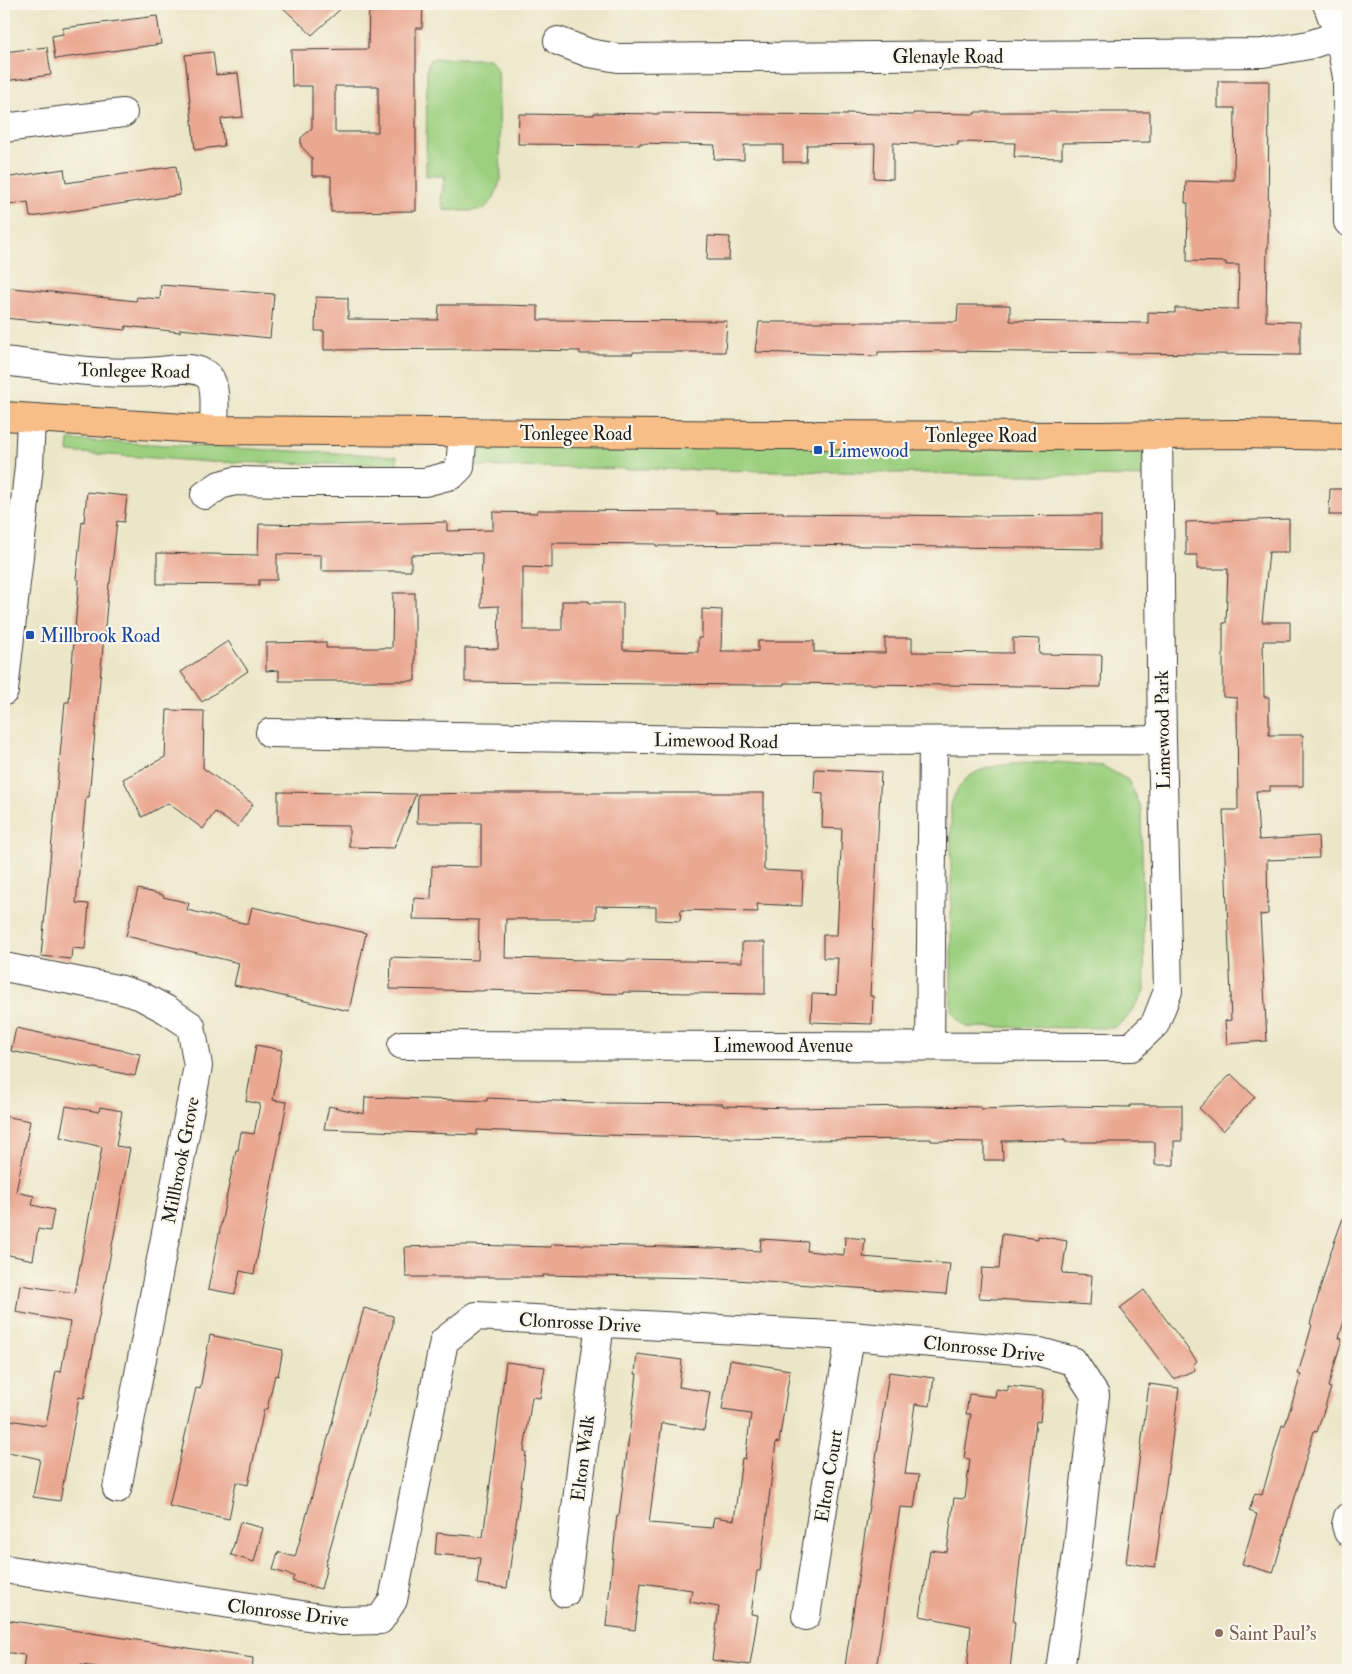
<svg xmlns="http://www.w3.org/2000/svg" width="1352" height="1674" viewBox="0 0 1352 1674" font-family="'IM FELL Double Pica',serif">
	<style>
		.green { fill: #9cd080; stroke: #5c764e }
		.building { fill: #eaa791; fill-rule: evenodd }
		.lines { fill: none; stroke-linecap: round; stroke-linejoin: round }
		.minor-casing { stroke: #3b3a36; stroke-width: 30 }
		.major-casing { stroke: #3b3a36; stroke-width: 30 }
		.minor { stroke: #fff; stroke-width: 28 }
		.major { stroke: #f7be88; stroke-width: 28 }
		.transit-dot { fill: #1a4fb4; stroke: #fbf7ec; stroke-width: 2 }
		.education-dot { fill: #8d6e63; stroke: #fbf7ec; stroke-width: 2 }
		.labels { text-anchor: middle; stroke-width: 4.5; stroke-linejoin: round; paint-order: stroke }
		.street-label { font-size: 19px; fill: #1c1c1c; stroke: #fbf7ec }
		.transit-label { font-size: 19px; fill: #164399; stroke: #fbf7ec; text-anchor: start }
		.education-label { font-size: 19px; fill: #785e54; stroke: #fbf7ec; text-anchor: start }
	</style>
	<rect width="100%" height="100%" fill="#fbf7ec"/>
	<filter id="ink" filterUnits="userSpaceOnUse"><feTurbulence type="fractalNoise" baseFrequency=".02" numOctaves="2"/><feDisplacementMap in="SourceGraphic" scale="10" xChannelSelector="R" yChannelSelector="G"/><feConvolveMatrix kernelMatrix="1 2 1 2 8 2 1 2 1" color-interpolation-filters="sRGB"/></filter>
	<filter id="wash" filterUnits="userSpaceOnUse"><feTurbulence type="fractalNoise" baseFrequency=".0096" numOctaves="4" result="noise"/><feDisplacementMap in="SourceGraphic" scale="20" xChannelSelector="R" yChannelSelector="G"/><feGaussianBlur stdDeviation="1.12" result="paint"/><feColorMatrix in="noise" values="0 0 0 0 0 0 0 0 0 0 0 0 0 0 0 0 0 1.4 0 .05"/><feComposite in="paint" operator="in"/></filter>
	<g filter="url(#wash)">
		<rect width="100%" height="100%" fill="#ece6c8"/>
		<path class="green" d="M 430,59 L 490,59 L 498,70 L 501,179 L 493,200 L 484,209 L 469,211 L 444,210 L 441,198 L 445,176 L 426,176 L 427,68 Z
			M 467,432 L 1157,436 L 1157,477 L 453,466 Z
			M 69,440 L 397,456 L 397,465 L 210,462 L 68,452 Z
			M 1057,762 L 1103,766 L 1128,780 L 1141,809 L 1145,991 L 1126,1019 L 1113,1028 L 966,1027 L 958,1020 L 951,1010 L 951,801 C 955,795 959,787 964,781 C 984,760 1029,764 1057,762 Z"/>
		<g id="blocks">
			<path class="building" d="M 279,4 L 346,4 L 312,35 Z
				M 369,4 L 423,4 L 422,28 L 416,28 L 416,211 L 331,212 L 331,176 L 312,176 L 312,158 L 301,146 L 301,138 L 312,128 L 312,86 L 292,86 L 291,50 L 368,49 ZM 335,86 L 378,86 L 378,132 L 335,132 Z
				M 157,16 L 161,44 L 55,59 L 52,36 L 63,34 L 63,28 Z
				M 47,47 L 51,75 L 4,81 L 4,52 Z
				M 213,52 L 216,75 L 238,73 L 243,117 L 221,119 L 224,146 L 195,150 L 185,55 Z
				M 1218,81 L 1269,81 L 1268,248 L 1267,248 L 1266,321 L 1300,322 L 1300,355 L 941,351 L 878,352 L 878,356 L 755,352 L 759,322 L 957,322 L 958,305 L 1010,305 L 1010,321 L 1148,323 L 1148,312 L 1175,313 L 1175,308 L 1238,309 L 1239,265 L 1226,265 L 1226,262 L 1187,261 L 1188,203 L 1185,203 L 1186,181 L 1221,182 L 1221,180 L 1234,180 L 1235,108 L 1218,108 Z
				M 975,112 L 1150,112 L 1150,142 L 1062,143 L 1062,158 L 1014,157 L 1015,143 L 958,142 L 958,145 L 893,143 L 893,179 L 874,178 L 875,144 L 807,145 L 806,162 L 783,162 L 783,145 L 744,145 L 744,160 L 714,159 L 715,145 L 640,143 L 640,145 L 518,144 L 519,114 L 594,115 L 594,113 L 658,114 L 658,113 L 847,115 L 847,113 L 913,115 L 913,113 L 975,114 Z
				M 176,166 L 180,195 L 30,217 L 28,202 L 4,206 L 4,178 L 64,169 L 66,183 Z
				M 708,236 L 730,237 L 729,260 L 707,260 Z
				M 161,285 L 274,294 L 270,338 L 180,329 L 180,332 L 126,326 L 125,330 L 4,318 L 4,287 L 136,301 L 137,297 L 160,299 Z
				M 316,297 L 348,298 L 348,319 L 438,320 L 439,305 L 503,305 L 538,306 L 538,320 L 727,321 L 725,352 L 633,352 L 633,354 L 580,354 L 580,351 L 476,349 L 324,350 L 324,331 L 315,331 Z
				M 1330,489 L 1348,489 L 1348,515 L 1329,515 Z
				M 87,492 L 127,496 L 124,522 L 117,521 L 110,583 L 109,583 L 89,797 L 86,797 L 76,903 L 89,904 L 85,949 L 72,948 L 71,959 L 41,956 L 65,702 L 69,702 L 79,580 L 76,579 L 82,521 L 84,522 Z
				M 537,510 L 716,511 L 716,513 L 783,512 L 783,514 L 983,516 L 1101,515 L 1101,549 L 794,545 L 656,546 L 656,544 L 552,543 L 552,568 L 523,567 L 523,630 L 562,630 L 562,601 L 589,601 L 589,603 L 623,603 L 623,650 L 698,652 L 698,638 L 702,638 L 702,609 L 722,610 L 721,651 L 758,651 L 758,641 L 814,641 L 814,652 L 885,653 L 885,638 L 912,638 L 912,652 L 1013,653 L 1013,638 L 1040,639 L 1039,654 L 1102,655 L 1101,687 L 784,683 L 784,685 L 753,685 L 465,682 L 465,648 L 498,649 L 499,606 L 481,607 L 482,553 L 411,555 L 411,571 L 321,571 L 321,555 L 277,554 L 277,580 L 259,580 L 259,585 L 157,584 L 157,553 L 258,555 L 259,524 L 321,525 L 447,522 L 447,531 L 493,530 L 493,512 L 537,513 Z
				M 1289,519 L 1289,552 L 1269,552 L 1262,622 L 1290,622 L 1290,641 L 1263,641 L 1264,697 L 1269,697 L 1269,735 L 1303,735 L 1303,786 L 1270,786 L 1270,791 L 1256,791 L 1259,840 L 1318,836 L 1319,858 L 1267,860 L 1268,914 L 1260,915 L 1267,1041 L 1227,1044 L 1225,1021 L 1231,1020 L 1230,997 L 1231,997 L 1223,810 L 1238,810 L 1237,698 L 1223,697 L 1223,623 L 1226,623 L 1228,569 L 1197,569 L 1197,555 L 1186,555 L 1186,522 Z
				M 393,593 L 415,593 L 415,681 L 279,681 L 279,670 L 266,671 L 266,643 L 326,642 L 326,648 L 392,648 Z
				M 228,641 L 248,671 L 202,702 L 181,672 Z
				M 167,710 L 204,711 L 203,768 L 253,804 L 237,827 L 215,812 L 203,829 L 168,803 L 142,817 L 123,779 L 165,757 Z
				M 815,769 L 881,772 L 870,996 L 873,996 L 872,1024 L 811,1022 L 812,994 L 836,995 L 838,958 L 823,958 L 823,935 L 837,935 L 842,829 L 822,828 L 823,794 L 814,793 Z
				M 278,792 L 346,793 L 416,794 L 394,848 L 349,847 L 349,826 L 278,825 Z
				M 483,793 L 764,793 L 764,870 L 803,872 L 802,906 L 757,904 L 758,912 L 681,910 L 680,921 L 656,920 L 656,907 L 596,906 L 596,919 L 506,919 L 505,958 L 628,961 L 628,960 L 742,962 L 742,942 L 765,942 L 765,994 L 623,992 L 623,994 L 484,990 L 484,991 L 390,989 L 391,957 L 478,960 L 479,920 L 413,919 L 414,898 L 431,899 L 432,866 L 481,867 L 481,823 L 417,823 L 418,794 Z
				M 138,889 L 163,895 L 163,897 L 189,903 L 187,910 L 248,924 L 252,907 L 366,933 L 349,1011 L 234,985 L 239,963 L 126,936 Z
				M 16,1028 L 140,1054 L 135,1076 L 11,1051 Z
				M 256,1045 L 282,1050 L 273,1100 L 287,1102 L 254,1274 L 240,1271 L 235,1294 L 208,1289 L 236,1150 L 238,1150 L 241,1132 L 254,1134 L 260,1104 L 246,1101 Z
				M 1231,1074 L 1255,1097 L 1223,1131 L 1199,1108 Z
				M 365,1097 L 487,1101 L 487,1098 L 602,1103 L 723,1104 L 723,1106 L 791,1108 L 916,1106 L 981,1107 L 981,1109 L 1065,1106 L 1130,1107 L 1130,1105 L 1182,1105 L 1182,1141 L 1174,1141 L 1174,1165 L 1155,1165 L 1155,1142 L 1065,1142 L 1065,1140 L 1002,1141 L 1003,1160 L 984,1160 L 984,1142 L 931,1141 L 931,1139 L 805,1140 L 805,1139 L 729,1138 L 729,1137 L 600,1135 L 477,1130 L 477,1135 L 324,1129 L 329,1106 L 364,1114 Z
				M 66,1106 L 99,1112 L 100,1107 L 122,1111 L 116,1146 L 130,1148 L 84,1398 L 79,1397 L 60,1501 L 33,1497 L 40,1459 L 4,1451 L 4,1419 L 46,1426 L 56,1371 L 61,1372 L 70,1322 L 16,1312 L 20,1285 L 75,1293 L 102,1147 L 60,1137 Z
				M 4,1116 L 30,1121 L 16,1192 L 34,1196 L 32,1205 L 54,1210 L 50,1231 L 38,1229 L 33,1260 L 4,1254 Z
				M 1346,1210 L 1348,1211 L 1348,1308 L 1339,1338 L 1342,1339 L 1328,1387 L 1331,1388 L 1317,1432 L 1314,1431 L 1273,1573 L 1242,1564 L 1257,1514 L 1249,1511 L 1255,1493 L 1262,1495 L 1282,1425 L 1285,1425 L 1301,1375 L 1298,1374 L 1312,1325 L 1310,1324 L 1330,1254 Z
				M 1002,1234 L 1038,1239 L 1038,1236 L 1067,1241 L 1062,1273 L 1092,1275 L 1090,1305 L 979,1298 L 982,1268 L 999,1269 Z
				M 845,1237 L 865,1239 L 863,1257 L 950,1264 L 946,1294 L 705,1278 L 543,1275 L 543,1277 L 406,1277 L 405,1247 L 465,1245 L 551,1247 L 551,1244 L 712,1248 L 760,1251 L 761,1239 L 808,1242 L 807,1251 L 844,1255 Z
				M 1144,1290 L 1197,1361 L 1193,1365 L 1195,1370 L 1174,1379 L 1120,1308 Z
				M 364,1308 L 393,1316 L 393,1324 L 325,1566 L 327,1566 L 321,1589 L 292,1581 L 294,1576 L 273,1570 L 278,1552 L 295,1557 Z
				M 210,1335 L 283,1350 L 278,1376 L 275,1375 L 267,1409 L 264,1409 L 248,1485 L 236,1482 L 229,1519 L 169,1506 L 196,1388 L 200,1389 Z
				M 637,1354 L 682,1360 L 679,1387 L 710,1392 L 704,1430 L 662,1423 L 649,1523 L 712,1528 L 714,1517 L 734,1520 L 742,1458 L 745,1459 L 751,1414 L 722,1410 L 730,1360 L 790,1370 L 779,1443 L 776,1442 L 760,1571 L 757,1571 L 751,1614 L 758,1615 L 750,1665 L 712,1660 L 719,1607 L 690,1602 L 692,1590 L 641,1583 L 635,1630 L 606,1626 L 617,1515 L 619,1515 L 637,1374 L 635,1374 Z
				M 506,1362 L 545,1367 L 540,1398 L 532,1397 L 524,1451 L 526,1452 L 507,1588 L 477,1584 L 480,1558 L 435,1554 L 437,1533 L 483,1537 Z
				M 889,1372 L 934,1378 L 930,1406 L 915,1404 L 905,1474 L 919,1475 L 914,1508 L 900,1507 L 876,1670 L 872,1670 L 845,1666 Z
				M 1149,1384 L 1179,1388 L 1155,1567 L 1126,1563 Z
				M 1008,1386 L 1043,1390 L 1040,1422 L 1036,1421 L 1013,1622 L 1015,1622 L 1010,1670 L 967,1669 L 971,1626 L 920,1616 L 930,1550 L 947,1552 L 954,1498 L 965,1499 L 970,1459 L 964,1458 L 971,1414 L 966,1414 L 969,1394 L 995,1397 L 996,1389 L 1008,1391 Z
				M 240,1522 L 263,1528 L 254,1562 L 231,1555 Z
				M 7,1620 L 253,1658 L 252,1670 L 118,1670 L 81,1665 L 80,1670 L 23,1670 L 25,1655 L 4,1652 Z"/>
		</g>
	</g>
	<g filter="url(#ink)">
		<use href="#blocks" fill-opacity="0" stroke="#3b3a36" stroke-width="1"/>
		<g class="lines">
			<defs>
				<path id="minor" d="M 1327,4 L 1339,35 L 1347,77 L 1348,222
					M 558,41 L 589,53 L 618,58 L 1263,53 L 1309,45 L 1339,35
					M 4,128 L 123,113
					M 4,361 C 55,367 109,377 161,371 C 175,369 197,365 209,377 C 217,386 214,418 214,430
					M 205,495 L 220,485 L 235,481 L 284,482 L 425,482 L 452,475 L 460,467 L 463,432
					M 4,691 L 29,466 L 31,419
					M 270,733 L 777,741 L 1162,740
					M 4,967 L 122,990 L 141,996 L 167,1010 L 191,1026 L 198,1066 L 117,1489
					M 402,1045 L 1131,1047 L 1155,1024 L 1168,991 L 1162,740 L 1158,434
					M 930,1046 L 933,741
					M 1348,1517 L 1346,1525 L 1348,1532
					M 4,1569 L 340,1621 L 380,1620 L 393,1600 L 444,1341 L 476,1316 L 850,1336 L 1040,1352 L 1073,1361 L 1095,1395 L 1078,1547 L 1060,1670
					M 565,1593 L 600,1323
					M 806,1616 L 850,1336"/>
				<path id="major" d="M 4,416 L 214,430 L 780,435 L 1098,436 L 1237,434 L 1348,436"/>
			</defs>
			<use href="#minor" class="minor-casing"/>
			<use href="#major" class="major-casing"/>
			<use href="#minor" class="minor"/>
			<use href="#major" class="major"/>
		</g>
	</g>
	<g class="transit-dot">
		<rect x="813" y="445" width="10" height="10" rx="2.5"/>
		<rect x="25" y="630" width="10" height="10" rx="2.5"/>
	</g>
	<circle class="education-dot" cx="1219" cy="1633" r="5"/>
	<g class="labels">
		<g class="street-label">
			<text x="948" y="63">Glenayle Road</text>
			<text transform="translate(134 370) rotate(1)" y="7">Tonlegee Road</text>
			<text x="576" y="440">Tonlegee Road</text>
			<text x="981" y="442">Tonlegee Road</text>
			<text transform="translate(1162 730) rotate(-91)" y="7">Limewood Park</text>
			<text transform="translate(716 740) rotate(1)" y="7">Limewood Road</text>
			<text x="783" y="1052">Limewood Avenue</text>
			<text transform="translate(180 1160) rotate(-79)" y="7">Millbrook Grove</text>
			<text transform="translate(580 1322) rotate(3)" y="7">Clonrosse Drive</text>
			<text transform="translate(984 1348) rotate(6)" y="7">Clonrosse Drive</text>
			<text transform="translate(582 1458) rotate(-83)" y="7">Elton Walk</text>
			<text transform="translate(828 1476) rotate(-81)" y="7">Elton Court</text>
			<text transform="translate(288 1612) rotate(7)" y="7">Clonrosse Drive</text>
		</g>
		<g class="transit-label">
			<text x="828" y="457">Limewood</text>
			<text x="40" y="642">Millbrook Road</text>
		</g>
		<g class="education-label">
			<text x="1229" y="1640">Saint Paul's</text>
		</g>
	</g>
	<rect width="1352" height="1674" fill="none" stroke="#fbf7ec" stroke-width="20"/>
</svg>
